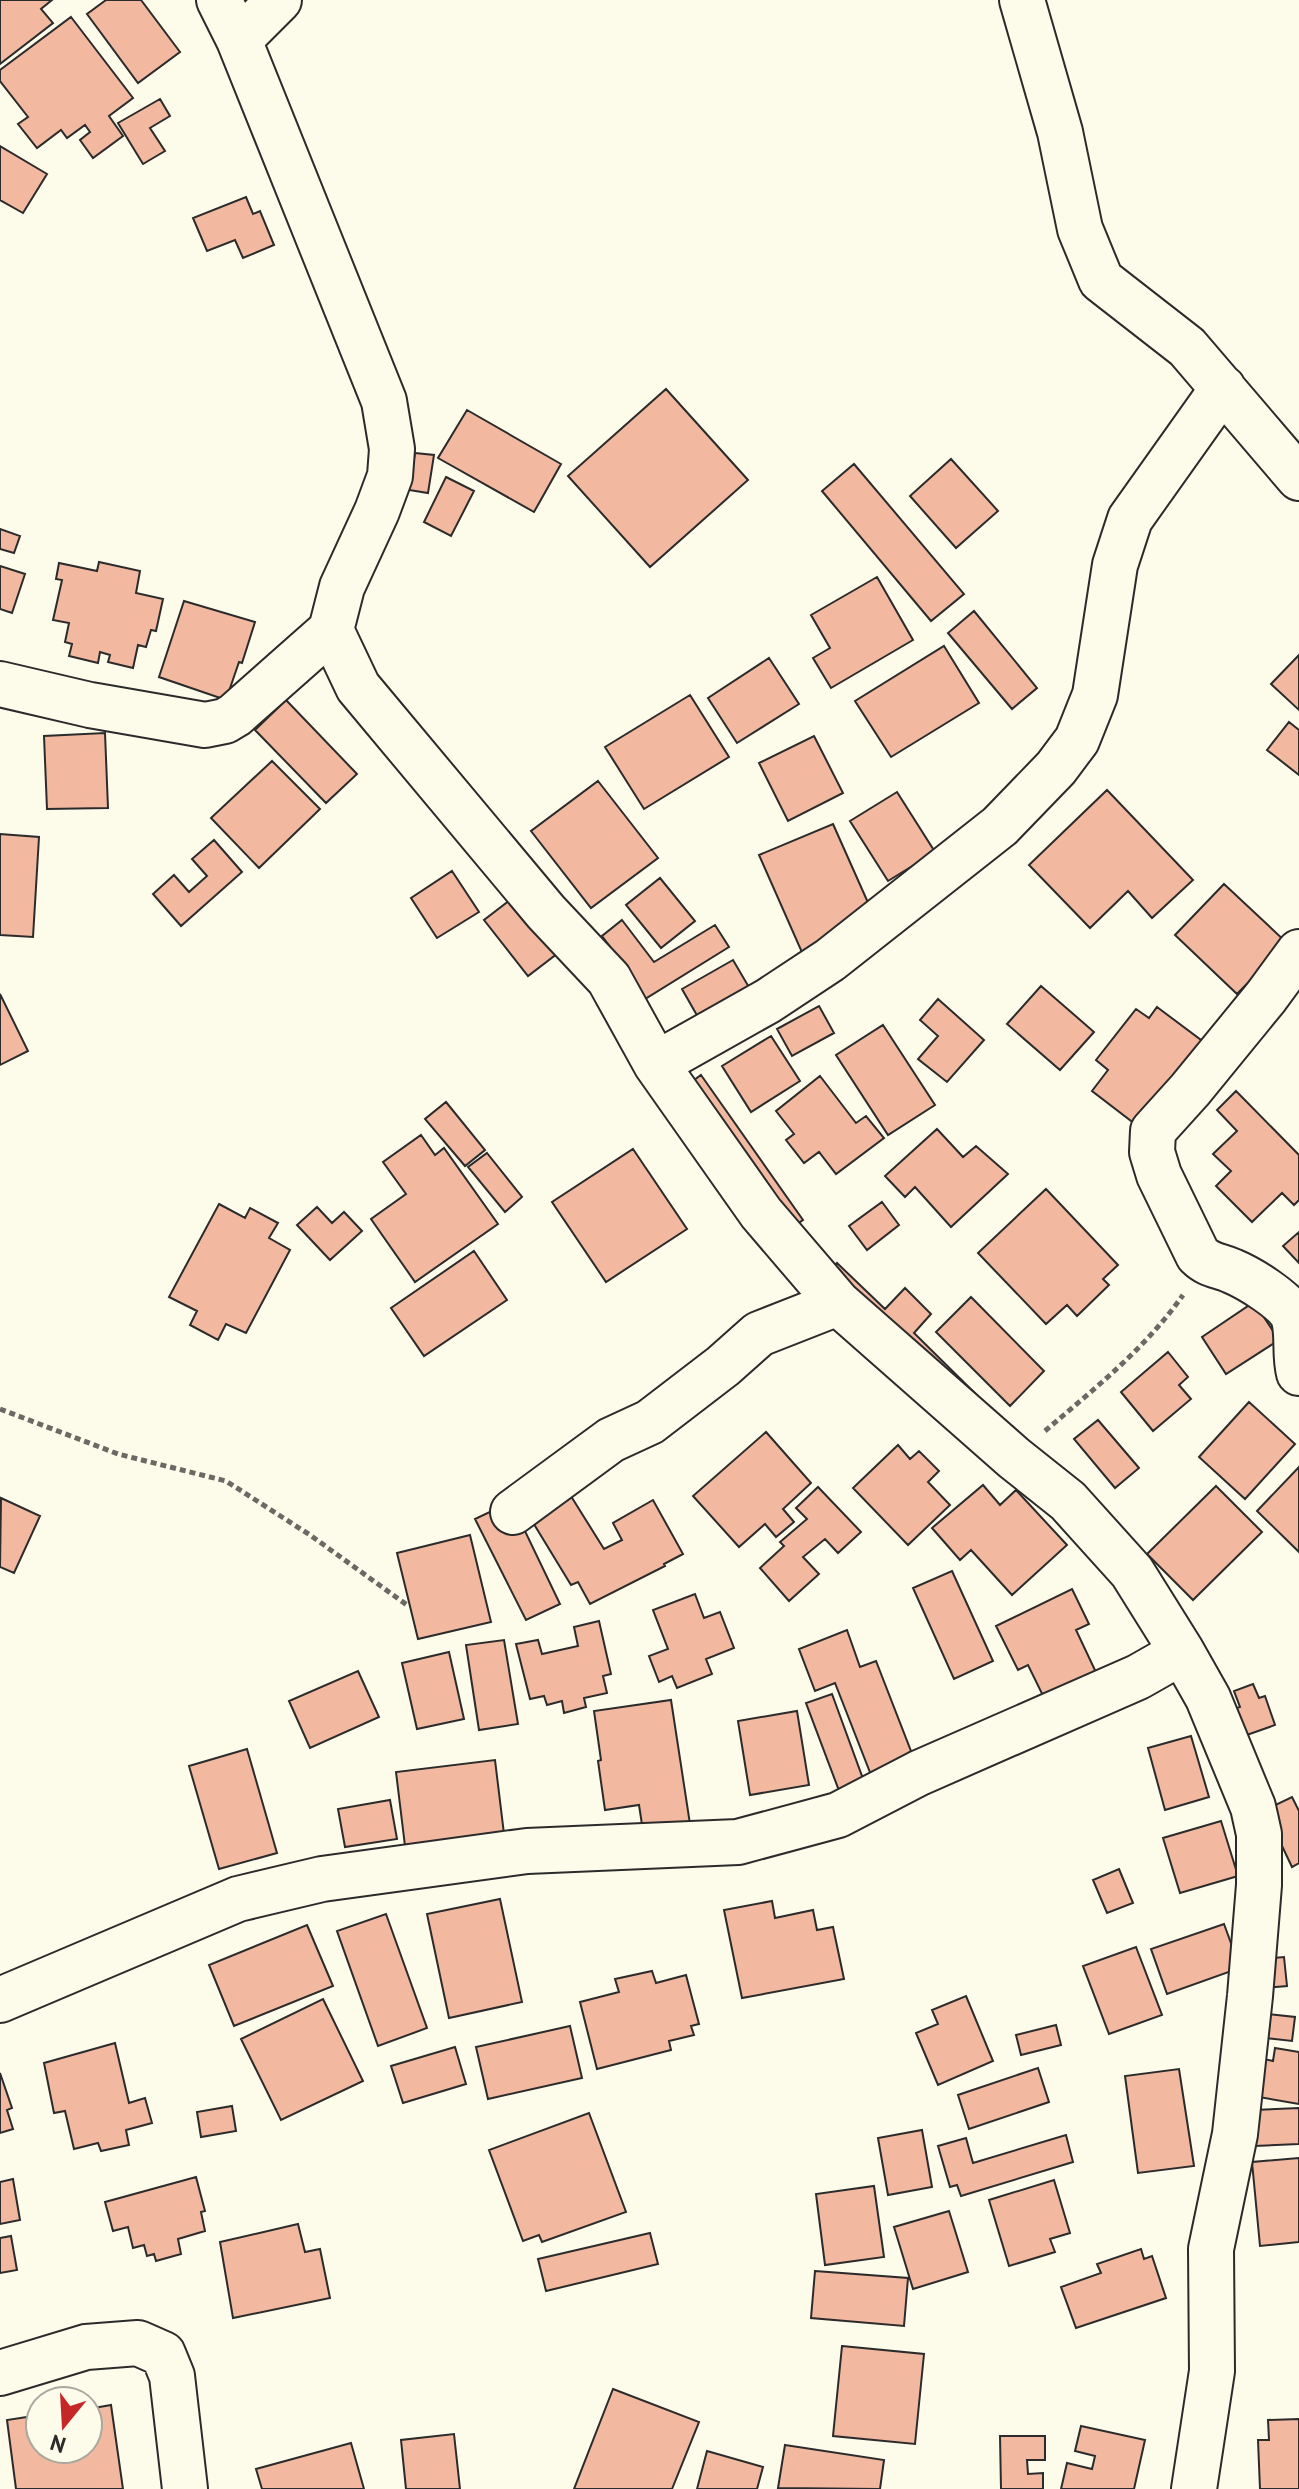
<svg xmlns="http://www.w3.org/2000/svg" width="1299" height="2489" viewBox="0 0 1299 2489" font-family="'PT Sans',sans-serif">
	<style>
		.building { fill: #f2b8a0; stroke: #2b2b2b; stroke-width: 2 }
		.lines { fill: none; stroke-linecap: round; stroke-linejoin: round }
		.minor-casing { stroke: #2b2b2b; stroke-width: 48 }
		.path { stroke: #6a6964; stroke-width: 5; stroke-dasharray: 6 4; stroke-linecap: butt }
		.minor { stroke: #fdfbea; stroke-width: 44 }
	</style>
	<rect width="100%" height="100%" fill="#fdfbea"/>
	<path class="building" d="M 0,0 L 52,0 L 41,9 L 53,23 L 0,64 Z
		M 106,0 L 141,0 L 180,52 L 138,83 L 87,14 Z
		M 71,17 L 133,98 L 109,116 L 123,136 L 93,158 L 80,140 L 90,132 L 85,125 L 67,138 L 61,130 L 37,148 L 18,124 L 28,117 L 0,81 L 0,70 Z
		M 160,99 L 170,116 L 150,128 L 165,151 L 143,164 L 118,123 Z
		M 0,146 L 47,174 L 23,213 L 0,200 Z
		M 246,197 L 253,214 L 260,211 L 274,245 L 243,258 L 235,240 L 207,251 L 193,218 Z
		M 666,389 L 748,480 L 650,567 L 568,476 Z
		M 467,410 L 561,464 L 534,512 L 438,458 Z
		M 415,453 L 434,455 L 428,493 L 409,490 Z
		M 951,459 L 998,511 L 956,548 L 910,496 Z
		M 854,464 L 964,594 L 931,621 L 822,491 Z
		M 446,477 L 474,491 L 451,536 L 424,522 Z
		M 0,529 L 20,536 L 14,553 L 0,549 Z
		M 99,562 L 140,571 L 136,593 L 163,599 L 156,631 L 151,630 L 146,647 L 138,645 L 133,668 L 108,662 L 110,655 L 100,652 L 98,663 L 69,656 L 72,644 L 65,642 L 69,623 L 53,620 L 62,580 L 56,579 L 59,563 L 97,571 Z
		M 0,566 L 25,574 L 12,613 L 0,609 Z
		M 877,577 L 913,640 L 831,688 L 813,658 L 830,648 L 811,615 Z
		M 184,601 L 255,622 L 242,663 L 239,662 L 226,700 L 159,677 Z
		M 974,611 L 1037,688 L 1012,709 L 948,633 Z
		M 944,646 L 979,703 L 891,757 L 855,701 Z
		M 1299,655 L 1299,710 L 1271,684 Z
		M 769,658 L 799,704 L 737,743 L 708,698 Z
		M 690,695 L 729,757 L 644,809 L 605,747 Z
		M 286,700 L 357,774 L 326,803 L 255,730 Z
		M 1289,722 L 1299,730 L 1299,775 L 1267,750 Z
		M 105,733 L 108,808 L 47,809 L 44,736 Z
		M 814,736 L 843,793 L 788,821 L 759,763 Z
		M 272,761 L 320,809 L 259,868 L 211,818 Z
		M 598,781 L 658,858 L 591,908 L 531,831 Z
		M 1107,790 L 1193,880 L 1152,918 L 1128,891 L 1090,928 L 1029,865 Z
		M 897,792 L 935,852 L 888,881 L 850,821 Z
		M 833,824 L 882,934 L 808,966 L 759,855 Z
		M 0,834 L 39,837 L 33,937 L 0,935 Z
		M 214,840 L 242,872 L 181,926 L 153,894 L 174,875 L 189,892 L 207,876 L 192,859 Z
		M 452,871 L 479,912 L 437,938 L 411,898 Z
		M 660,878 L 695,921 L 661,948 L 626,905 Z
		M 531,884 L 575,940 L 528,976 L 484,920 Z
		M 1224,884 L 1287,943 L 1237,994 L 1175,935 Z
		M 622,920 L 654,962 L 715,925 L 729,947 L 645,999 L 632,976 L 602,936 Z
		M 733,960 L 767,1018 L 715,1047 L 682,989 Z
		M 1041,986 L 1094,1032 L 1060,1070 L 1007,1024 Z
		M 0,994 L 28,1051 L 0,1065 Z
		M 938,999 L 984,1040 L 947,1082 L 918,1059 L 938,1036 L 920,1020 Z
		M 819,1006 L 834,1033 L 792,1056 L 777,1029 Z
		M 1157,1007 L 1205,1043 L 1139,1127 L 1092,1091 L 1108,1070 L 1096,1060 L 1136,1009 L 1149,1018 Z
		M 883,1025 L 935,1105 L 888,1135 L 836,1055 Z
		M 771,1036 L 800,1081 L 751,1112 L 722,1066 Z
		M 701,1075 L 803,1220 L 772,1241 L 671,1097 Z
		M 820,1076 L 856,1123 L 866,1116 L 884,1138 L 836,1174 L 819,1152 L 804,1163 L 786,1140 L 794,1134 L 776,1111 Z
		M 1236,1091 L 1299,1155 L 1299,1200 L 1294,1205 L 1282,1193 L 1252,1222 L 1216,1186 L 1231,1171 L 1213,1154 L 1237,1131 L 1217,1110 Z
		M 446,1102 L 485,1150 L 465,1166 L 425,1119 Z
		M 937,1129 L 963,1157 L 976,1146 L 1008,1174 L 951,1227 L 915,1187 L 905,1197 L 885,1176 Z
		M 421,1135 L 435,1155 L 444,1148 L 498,1224 L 415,1282 L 371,1219 L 406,1194 L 383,1162 Z
		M 633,1149 L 687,1229 L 606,1282 L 552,1202 Z
		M 487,1153 L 522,1197 L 505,1212 L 468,1167 Z
		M 1046,1189 L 1118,1265 L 1103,1279 L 1109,1285 L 1077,1316 L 1067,1305 L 1046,1324 L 978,1253 Z
		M 882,1202 L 899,1225 L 867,1250 L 849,1226 Z
		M 219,1204 L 245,1218 L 250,1208 L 278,1223 L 269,1238 L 290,1250 L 246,1333 L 226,1324 L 218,1340 L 190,1325 L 197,1311 L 169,1297 Z
		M 317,1207 L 332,1223 L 344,1212 L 362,1231 L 330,1260 L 297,1225 Z
		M 1299,1232 L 1299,1263 L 1283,1246 Z
		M 474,1251 L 507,1300 L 424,1356 L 391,1308 Z
		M 837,1263 L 885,1309 L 905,1288 L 931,1314 L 914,1333 L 991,1409 L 963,1438 L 811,1288 Z
		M 971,1297 L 1044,1371 L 1010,1406 L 936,1332 Z
		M 1254,1302 L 1279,1340 L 1226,1374 L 1202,1337 Z
		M 1168,1352 L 1188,1377 L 1179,1385 L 1191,1399 L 1153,1431 L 1121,1392 Z
		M 1249,1402 L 1295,1444 L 1245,1499 L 1199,1457 Z
		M 1098,1420 L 1139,1468 L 1115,1488 L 1074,1439 Z
		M 766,1432 L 811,1483 L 783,1509 L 794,1522 L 776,1537 L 765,1524 L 739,1547 L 693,1496 Z
		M 898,1445 L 910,1459 L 919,1451 L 939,1471 L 928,1482 L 950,1505 L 908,1545 L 853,1488 Z
		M 1299,1467 L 1299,1552 L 1257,1511 Z
		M 983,1485 L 1000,1505 L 1016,1490 L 1067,1545 L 1012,1595 L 971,1550 L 960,1560 L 932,1528 Z
		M 1216,1486 L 1262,1532 L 1193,1600 L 1147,1554 Z
		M 818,1487 L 861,1532 L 838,1553 L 825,1539 L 803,1557 L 819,1574 L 789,1601 L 760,1568 L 784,1546 L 780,1542 L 807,1519 L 796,1508 Z
		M 569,1493 L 604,1549 L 622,1540 L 613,1523 L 653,1500 L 683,1554 L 664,1564 L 665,1566 L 590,1604 L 578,1582 L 571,1585 L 529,1516 Z
		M 1,1498 L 40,1516 L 14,1573 L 0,1567 Z
		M 511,1502 L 560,1604 L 526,1620 L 475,1519 Z
		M 470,1535 L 491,1622 L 418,1639 L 397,1553 Z
		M 952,1571 L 993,1661 L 954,1679 L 913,1588 Z
		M 1072,1589 L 1089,1624 L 1076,1630 L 1102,1685 L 1050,1710 L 1028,1665 L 1018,1670 L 996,1626 Z
		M 695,1594 L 704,1618 L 720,1612 L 734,1648 L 706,1659 L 712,1674 L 677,1688 L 672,1676 L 659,1682 L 649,1656 L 668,1649 L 653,1610 Z
		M 599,1621 L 611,1674 L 603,1676 L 607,1693 L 584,1698 L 586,1707 L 564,1713 L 562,1701 L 547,1705 L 544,1696 L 530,1699 L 516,1644 L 538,1640 L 542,1654 L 578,1646 L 574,1627 Z
		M 847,1630 L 860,1667 L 876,1661 L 916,1764 L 873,1780 L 835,1683 L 815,1691 L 799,1649 Z
		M 504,1640 L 518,1724 L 479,1730 L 466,1645 Z
		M 449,1652 L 464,1719 L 417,1729 L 402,1663 Z
		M 358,1671 L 379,1717 L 310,1748 L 289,1701 Z
		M 1253,1684 L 1259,1698 L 1265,1696 L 1275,1725 L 1244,1736 L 1234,1709 L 1240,1707 L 1234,1691 Z
		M 832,1694 L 866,1787 L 841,1796 L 806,1703 Z
		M 671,1700 L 690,1824 L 643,1831 L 639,1805 L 605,1810 L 598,1761 L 601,1760 L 594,1711 Z
		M 797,1711 L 809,1785 L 750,1795 L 738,1721 Z
		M 1191,1736 L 1209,1797 L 1165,1810 L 1148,1748 Z
		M 247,1749 L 277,1853 L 219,1869 L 189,1766 Z
		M 495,1760 L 504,1834 L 405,1846 L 396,1772 Z
		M 1292,1797 L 1299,1811 L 1299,1863 L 1292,1867 L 1265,1810 Z
		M 390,1800 L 397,1839 L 345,1847 L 338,1809 Z
		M 1221,1821 L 1238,1876 L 1180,1893 L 1163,1838 Z
		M 1119,1869 L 1133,1903 L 1107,1913 L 1093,1880 Z
		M 500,1899 L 522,2002 L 449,2018 L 427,1914 Z
		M 772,1901 L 775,1918 L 813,1910 L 817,1930 L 833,1927 L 844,1979 L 742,1998 L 724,1910 Z
		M 386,1914 L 427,2028 L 378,2046 L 337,1931 Z
		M 1224,1924 L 1240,1968 L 1167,1994 L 1151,1949 Z
		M 307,1925 L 333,1986 L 234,2026 L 209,1965 Z
		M 1136,1947 L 1162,2015 L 1109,2034 L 1083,1966 Z
		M 1284,1957 L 1287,1986 L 1266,1988 L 1263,1959 Z
		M 652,1971 L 656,1983 L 686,1975 L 699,2024 L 691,2026 L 694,2035 L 669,2041 L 671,2050 L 597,2069 L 580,2002 L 619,1992 L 615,1979 Z
		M 966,1996 L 993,2061 L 938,2085 L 916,2033 L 938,2024 L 932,2010 Z
		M 323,1999 L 363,2081 L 281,2120 L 241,2039 Z
		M 1251,2012 L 1295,2017 L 1292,2041 L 1248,2036 Z
		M 1056,2025 L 1061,2045 L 1021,2055 L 1016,2035 Z
		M 570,2026 L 582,2078 L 488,2099 L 476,2047 Z
		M 115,2043 L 129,2103 L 145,2098 L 152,2123 L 126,2130 L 129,2145 L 101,2151 L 98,2143 L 74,2149 L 65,2111 L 54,2113 L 44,2063 Z
		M 455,2047 L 466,2084 L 403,2103 L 391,2066 Z
		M 1275,2048 L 1299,2052 L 1299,2104 L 1247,2095 L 1254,2057 L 1273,2061 Z
		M 1038,2068 L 1049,2102 L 969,2129 L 958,2095 Z
		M 1179,2069 L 1194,2166 L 1138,2173 L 1125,2076 Z
		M 0,2073 L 12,2108 L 7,2110 L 13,2129 L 0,2133 Z
		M 232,2106 L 236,2131 L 201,2137 L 197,2112 Z
		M 1299,2108 L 1299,2144 L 1255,2146 L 1253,2110 Z
		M 589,2113 L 626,2212 L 542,2242 L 539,2235 L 523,2241 L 489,2150 Z
		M 922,2130 L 932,2187 L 888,2195 L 878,2138 Z
		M 1066,2135 L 1073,2162 L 961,2196 L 957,2185 L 950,2187 L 938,2146 L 966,2138 L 973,2163 Z
		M 1299,2158 L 1299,2242 L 1260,2246 L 1252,2162 Z
		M 196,2177 L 205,2211 L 201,2212 L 205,2231 L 178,2239 L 181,2254 L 156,2261 L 154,2254 L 147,2256 L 144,2245 L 133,2248 L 128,2227 L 113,2231 L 105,2202 Z
		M 13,2179 L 20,2220 L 0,2224 L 0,2182 Z
		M 1054,2180 L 1070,2233 L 1050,2239 L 1055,2252 L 1009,2266 L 989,2200 Z
		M 874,2186 L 884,2257 L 825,2265 L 816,2194 Z
		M 949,2211 L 968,2272 L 913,2289 L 894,2227 Z
		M 298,2224 L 305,2252 L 320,2249 L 330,2298 L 233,2318 L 220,2242 Z
		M 650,2233 L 658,2264 L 546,2291 L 538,2259 Z
		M 11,2236 L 17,2270 L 0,2273 L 0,2238 Z
		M 1141,2249 L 1144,2259 L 1152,2256 L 1166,2298 L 1076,2328 L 1061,2287 L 1101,2273 L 1097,2264 Z
		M 815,2271 L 908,2278 L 904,2326 L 811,2318 Z
		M 842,2346 L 924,2354 L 915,2444 L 833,2436 Z
		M 613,2389 L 699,2422 L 672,2489 L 574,2489 Z
		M 111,2405 L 123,2489 L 16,2489 L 7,2420 L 40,2415 L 40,2449 L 88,2449 L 88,2409 Z
		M 1299,2419 L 1299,2489 L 1260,2489 L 1258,2440 L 1269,2440 L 1268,2420 Z
		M 1081,2426 L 1145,2440 L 1134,2489 L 1061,2489 L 1067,2463 L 1092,2469 L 1095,2456 L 1075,2451 Z
		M 454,2434 L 460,2489 L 406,2489 L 401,2440 Z
		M 1000,2436 L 1045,2436 L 1045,2460 L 1027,2460 L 1028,2474 L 1043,2473 L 1043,2489 L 1001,2489 Z
		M 351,2443 L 364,2489 L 262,2489 L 256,2469 Z
		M 785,2445 L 884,2460 L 880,2489 L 778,2488 Z
		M 707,2451 L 763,2467 L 757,2489 L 697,2489 Z"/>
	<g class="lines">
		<defs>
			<path id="minor" d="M 219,0 L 239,40 L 384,401 L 392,449 L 390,476 L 377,511 L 342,587 L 331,630 L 358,687 L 546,912 L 609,979 L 656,1064 L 761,1213 L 838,1303 L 1014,1458 L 1068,1501 L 1132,1572 L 1182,1652 L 1208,1698 L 1253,1807 L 1259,1834 L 1259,1885 L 1250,1996 L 1235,2134 L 1211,2249 L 1212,2371 L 1194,2489
				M 1022,0 L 1060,132 L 1080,229 L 1101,280 L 1187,347 L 1299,478
				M 239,40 L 279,0
				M 0,684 L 90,705 L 205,725 L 225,721 L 235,715 L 331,630
				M 1299,952 L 1266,997 L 1190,1090 L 1153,1131 L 1152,1152 L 1159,1175 L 1198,1255 C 1209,1266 1219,1265 1232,1271 C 1249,1278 1285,1300 1293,1316 C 1299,1333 1294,1355 1299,1373
				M 656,1064 L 768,1001 L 830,960 L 1000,826 L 1056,768 L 1077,740 L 1095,695 L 1115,565 L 1130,519 L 1223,388
				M 513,1512 L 611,1440 L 650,1422 L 723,1366 L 759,1334 L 838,1303
				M 0,2000 L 238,1899 L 322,1879 L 527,1851 L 738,1842 L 838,1815 L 919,1773 L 1138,1677 L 1182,1652
				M 0,2373 L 86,2347 L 138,2343 L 163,2354 L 172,2376 L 185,2489"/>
		</defs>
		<use href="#minor" class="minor-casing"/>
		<path class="path" d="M 0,1409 L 118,1454 L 226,1481 L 310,1535 L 407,1605
			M 1045,1431 C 1094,1389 1146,1348 1183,1295"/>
		<use href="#minor" class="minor"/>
	</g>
	<g transform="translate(64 2425) rotate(198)"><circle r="38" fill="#fdfbea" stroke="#a9a89e" stroke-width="2"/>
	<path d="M0-6L14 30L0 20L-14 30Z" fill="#c62828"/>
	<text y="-12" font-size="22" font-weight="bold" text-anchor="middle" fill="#2b2b2b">N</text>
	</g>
</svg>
